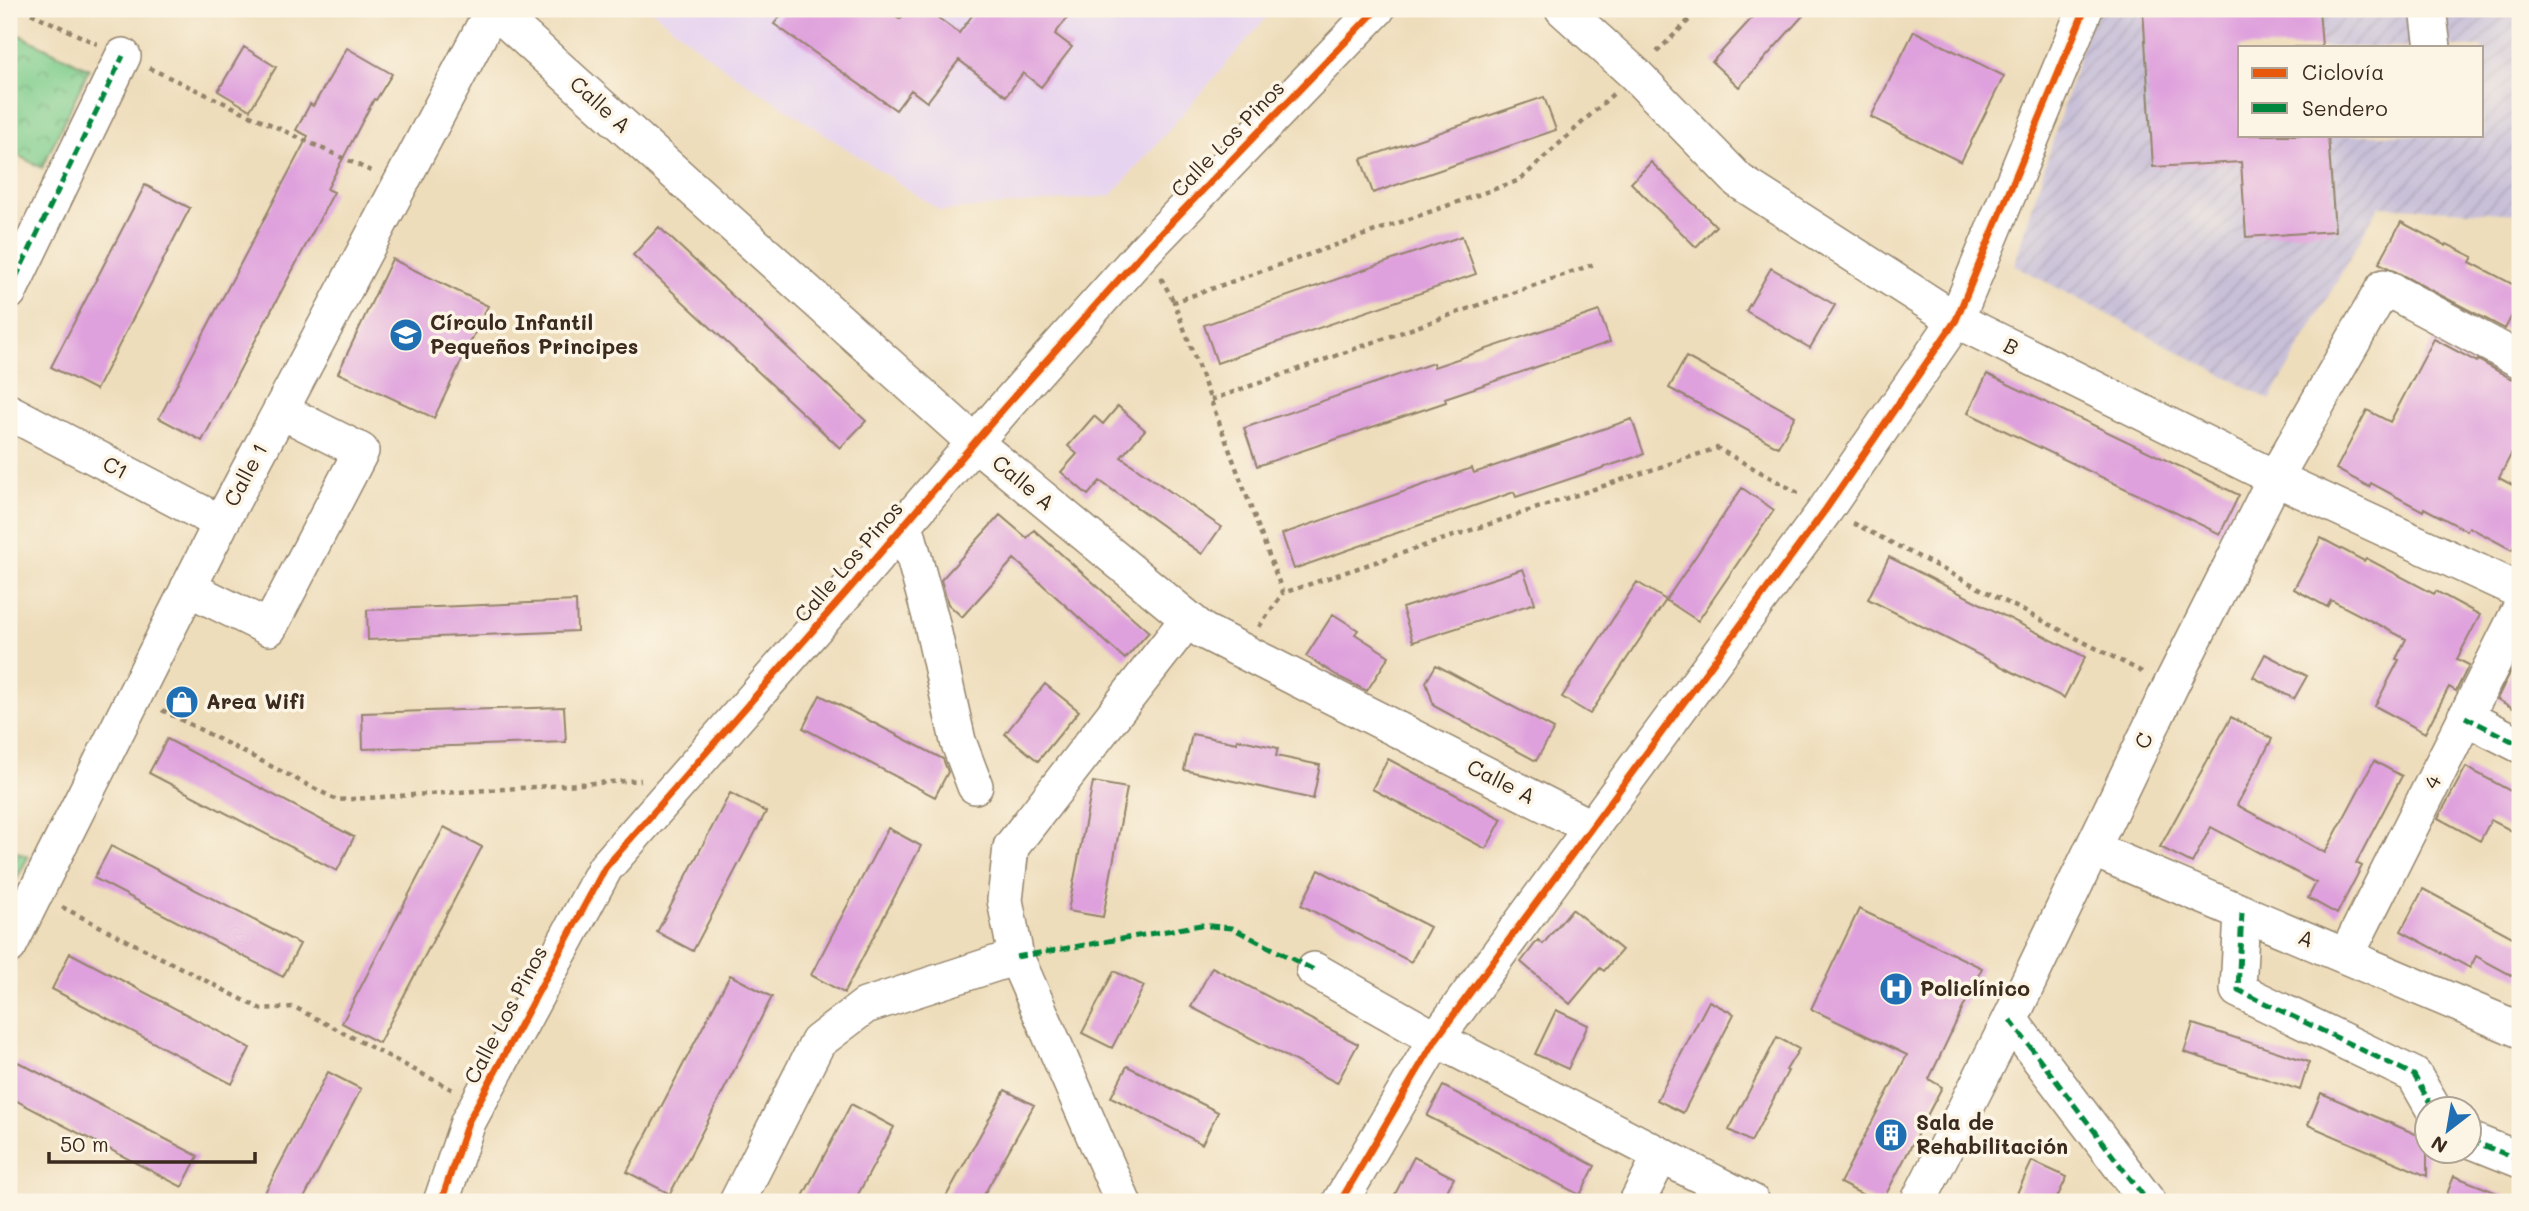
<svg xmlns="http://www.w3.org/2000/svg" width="2529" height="1211" viewBox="0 0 2529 1211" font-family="Mali,sans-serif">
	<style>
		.built { fill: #e6d3f0 }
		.industrial { fill: url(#industrial-furrows); fill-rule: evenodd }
		.park { fill: url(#park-crowns); stroke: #5e7c56; stroke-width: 2 }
		.garden { fill: url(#garden-furrows); stroke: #5e7c56; stroke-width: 2 }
		.building { fill: #dfa1dd }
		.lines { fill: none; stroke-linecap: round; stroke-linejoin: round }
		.minor-casing { stroke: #94846c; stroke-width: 38 }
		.path { stroke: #94846c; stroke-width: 4.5; stroke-dasharray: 5 5; stroke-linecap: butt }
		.minor { stroke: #fff; stroke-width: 35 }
		.quiet { stroke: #00873e; stroke-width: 5; stroke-dasharray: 10 5; stroke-linecap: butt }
		.cycleway-casing { stroke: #fcf5e5; stroke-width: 11 }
		.cycleway { stroke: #e8590c; stroke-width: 7 }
		.labels { text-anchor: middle; stroke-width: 7; stroke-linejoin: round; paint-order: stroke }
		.street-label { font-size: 21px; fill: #3b2a1e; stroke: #fcf5e5 }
		.poi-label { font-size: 21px; font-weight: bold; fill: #3b2a1e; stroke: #fcf5e5; text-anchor: start }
	</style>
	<defs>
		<pattern id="industrial-furrows" width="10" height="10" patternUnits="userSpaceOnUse" patternTransform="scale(1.75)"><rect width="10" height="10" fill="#c8c0d8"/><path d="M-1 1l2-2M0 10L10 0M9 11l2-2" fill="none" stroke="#ada5b9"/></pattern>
		<pattern id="park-crowns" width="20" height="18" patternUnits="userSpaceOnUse" patternTransform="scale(1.75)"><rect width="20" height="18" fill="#80cd8d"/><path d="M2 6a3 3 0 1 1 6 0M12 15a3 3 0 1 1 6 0" fill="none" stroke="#6aa773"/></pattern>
		<pattern id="garden-furrows" width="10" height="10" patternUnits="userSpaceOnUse" patternTransform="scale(1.75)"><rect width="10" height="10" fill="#80cd8d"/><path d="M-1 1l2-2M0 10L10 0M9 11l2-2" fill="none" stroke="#6aa773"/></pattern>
	</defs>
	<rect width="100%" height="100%" fill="#fcf5e5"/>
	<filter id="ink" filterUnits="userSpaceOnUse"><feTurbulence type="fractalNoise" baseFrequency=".0143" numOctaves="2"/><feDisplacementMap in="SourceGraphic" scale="14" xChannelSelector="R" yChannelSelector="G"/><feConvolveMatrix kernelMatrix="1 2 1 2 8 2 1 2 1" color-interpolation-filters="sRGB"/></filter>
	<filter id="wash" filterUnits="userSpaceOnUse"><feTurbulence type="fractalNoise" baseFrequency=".00686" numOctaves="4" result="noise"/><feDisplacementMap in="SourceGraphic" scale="28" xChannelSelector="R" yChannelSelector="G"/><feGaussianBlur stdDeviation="1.57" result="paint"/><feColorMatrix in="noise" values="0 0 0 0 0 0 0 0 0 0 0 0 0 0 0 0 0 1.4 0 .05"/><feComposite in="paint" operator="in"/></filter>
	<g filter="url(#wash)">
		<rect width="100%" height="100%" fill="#edb"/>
		<path class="built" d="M 650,9 L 1274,9 L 1111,196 L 941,211 L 723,67 Z"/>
		<path class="industrial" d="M 2094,9 L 2520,9 L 2520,214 L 2379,206 L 2270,400 L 2014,265 ZM 2240,47 L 2482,47 L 2482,135 L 2240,135 Z"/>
		<path class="park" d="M 9,30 L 89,69 L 42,168 L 9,151 Z"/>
		<path class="garden" d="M 9,848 L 28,857 L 9,894 Z"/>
		<g id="blocks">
			<path class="building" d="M 786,9 L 886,9 L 900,19 L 908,9 L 926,9 L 959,33 L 977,9 L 1074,9 L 1055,34 L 1072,47 L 1041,87 L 1023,73 L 1006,96 L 959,60 L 927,102 L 911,90 L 896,110 L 774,24 Z
				M 1760,9 L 1809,9 L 1739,87 L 1712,62 Z
				M 2143,9 L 2319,9 L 2322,47 L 2240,47 L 2240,135 L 2328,135 L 2335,231 L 2246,237 L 2241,162 L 2153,167 Z
				M 1914,31 L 2004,76 L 1961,162 L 1871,117 Z
				M 244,47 L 276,67 L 250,110 L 218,91 Z
				M 347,48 L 392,74 L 376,100 L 374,99 L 327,189 L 334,192 L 202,441 L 159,418 L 308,136 L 296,130 L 310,104 L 313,106 Z
				M 1544,97 L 1556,130 L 1373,193 L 1361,159 Z
				M 1651,162 L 1716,226 L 1696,247 L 1631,183 Z
				M 145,185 L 190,208 L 96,390 L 51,367 Z
				M 2401,222 L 2446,246 L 2447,244 L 2473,257 L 2470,262 L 2520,288 L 2520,300 L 2505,329 L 2379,263 Z
				M 659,227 L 866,421 L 840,448 L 633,255 Z
				M 1462,236 L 1476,274 L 1217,363 L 1204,325 Z
				M 392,259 L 488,306 L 434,418 L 338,373 Z
				M 1771,268 L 1835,305 L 1810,348 L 1746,311 Z
				M 1599,311 L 1610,342 L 1445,398 L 1446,402 L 1257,466 L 1244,428 L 1433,363 L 1434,367 Z
				M 2434,339 L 2477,362 L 2478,360 L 2510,378 L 2520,380 L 2520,437 L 2499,478 L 2520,489 L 2520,535 L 2512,550 L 2469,527 L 2467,531 L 2424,508 L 2423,511 L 2371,483 L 2369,487 L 2336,469 L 2367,410 L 2390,422 Z
				M 1686,357 L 1795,416 L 1778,447 L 1669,388 Z
				M 1987,374 L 2239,495 L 2220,534 L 1968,413 Z
				M 1118,406 L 1145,430 L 1121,457 L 1221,527 L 1202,554 L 1100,481 L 1088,495 L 1061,472 L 1077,454 L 1068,446 L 1094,416 L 1103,424 Z
				M 1632,419 L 1644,454 L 1516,497 L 1514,492 L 1294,569 L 1282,534 L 1472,468 L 1474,473 Z
				M 1742,488 L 1774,510 L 1698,621 L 1666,600 Z
				M 1000,515 L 1027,538 L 1034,530 L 1149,632 L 1125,659 L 1014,559 L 962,617 L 948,604 L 941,580 Z
				M 2321,538 L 2364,561 L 2366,558 L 2434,594 L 2436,591 L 2480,615 L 2457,659 L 2469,665 L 2456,691 L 2449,687 L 2425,733 L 2375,706 L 2399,660 L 2396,659 L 2406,639 L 2331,600 L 2327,607 L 2294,589 Z
				M 1889,557 L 2085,657 L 2064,698 L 1868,599 Z
				M 1523,569 L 1535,603 L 1413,642 L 1402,608 Z
				M 1637,582 L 1666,600 L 1590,714 L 1562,697 Z
				M 576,601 L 577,631 L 368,640 L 367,610 Z
				M 1333,614 L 1358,630 L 1355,634 L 1389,656 L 1367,691 L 1341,678 L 1306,656 Z
				M 2520,653 L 2520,712 L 2497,699 Z
				M 2265,654 L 2307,676 L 2294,699 L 2253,677 Z
				M 1436,665 L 1554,729 L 1536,761 L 1434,706 L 1426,682 Z
				M 1045,684 L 1079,711 L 1038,761 L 1005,734 Z
				M 820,695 L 943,759 L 948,772 L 935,797 L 803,728 Z
				M 564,707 L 566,742 L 363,749 L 362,713 Z
				M 2231,717 L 2272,739 L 2237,805 L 2325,853 L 2374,761 L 2402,776 L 2356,863 L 2362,866 L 2337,914 L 2308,898 L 2316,883 L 2211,827 L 2192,863 L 2160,847 Z
				M 1192,734 L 1237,743 L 1237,739 L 1278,748 L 1276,756 L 1320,765 L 1313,799 L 1184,770 Z
				M 167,739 L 354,837 L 337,871 L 149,773 Z
				M 1388,759 L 1502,819 L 1486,849 L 1372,789 Z
				M 2466,767 L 2520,796 L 2520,835 L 2491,820 L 2480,841 L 2438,818 Z
				M 1093,782 L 1127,788 L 1103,917 L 1068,911 Z
				M 730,793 L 766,812 L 693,951 L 657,932 Z
				M 444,827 L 482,847 L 379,1043 L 342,1023 Z
				M 888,828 L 921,846 L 844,993 L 811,975 Z
				M 111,846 L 300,944 L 283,977 L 94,878 Z
				M 1319,870 L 1430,927 L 1411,962 L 1301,905 Z
				M 2423,889 L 2520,941 L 2520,980 L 2476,956 L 2470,968 L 2401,931 Z
				M 1572,909 L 1622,950 L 1604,971 L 1600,968 L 1570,1004 L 1521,962 L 1538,940 L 1543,944 Z
				M 1859,909 L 1982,968 L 1929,1079 L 1942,1087 L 1882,1202 L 1877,1202 L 1840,1183 L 1907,1055 L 1811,1009 Z
				M 70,953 L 250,1048 L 232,1084 L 52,989 Z
				M 1212,967 L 1358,1044 L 1337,1083 L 1191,1007 Z
				M 1114,971 L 1144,986 L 1112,1048 L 1082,1033 Z
				M 730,975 L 772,997 L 670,1194 L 627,1172 Z
				M 1709,1001 L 1734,1014 L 1683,1113 L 1657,1100 Z
				M 1556,1010 L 1588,1025 L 1568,1069 L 1535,1054 Z
				M 2193,1024 L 2309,1062 L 2300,1090 L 2184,1052 Z
				M 1777,1037 L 1799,1049 L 1786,1070 L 1788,1071 L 1751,1142 L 1729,1130 Z
				M 18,1062 L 198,1156 L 182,1187 L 9,1097 L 9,1079 Z
				M 1127,1066 L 1218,1112 L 1202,1144 L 1111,1097 Z
				M 328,1072 L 361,1089 L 302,1202 L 260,1202 Z
				M 1443,1086 L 1595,1166 L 1580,1195 L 1427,1116 Z
				M 1005,1090 L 1034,1105 L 980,1202 L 943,1202 Z
				M 2321,1093 L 2427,1139 L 2427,1176 L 2308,1125 Z
				M 851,1104 L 894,1127 L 854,1202 L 800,1202 Z
				M 1414,1157 L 1454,1178 L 1441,1202 L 1391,1202 Z
				M 2032,1161 L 2067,1177 L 2055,1202 L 2013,1202 Z
				M 2454,1176 L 2518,1201 L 2517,1202 L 2444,1202 Z"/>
		</g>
	</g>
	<g filter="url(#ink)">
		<use href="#blocks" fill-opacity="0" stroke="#94846c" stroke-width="2"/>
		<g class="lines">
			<defs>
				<path id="minor" d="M 493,9 L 974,442 L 1203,631 L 1592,828
					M 1563,9 L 1635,74 L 1739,181 L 1956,320 L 2275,478 L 2520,591
					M 2428,9 L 2433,47
					M 9,292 L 123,56
					M 9,412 L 221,523
					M 905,524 L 931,620 L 958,741 L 975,786
					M 188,588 L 269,628 L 361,451 L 281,411
					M 2465,717 L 2520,745
					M 2092,849 L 2520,1030
					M 2242,913 L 2238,990 L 2414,1075 L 2434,1110
					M 9,946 L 221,523 L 493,9
					M 2346,956 L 2520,609
					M 1314,970 L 1436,1039 L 1752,1202
					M 2010,1020 L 2148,1202
					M 2470,1140 L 2520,1160
					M 441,1202 L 468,1122 L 605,868 L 851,587 L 1004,408 L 1146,249 L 1377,9
					M 737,1202 L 818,1042 L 865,1006 L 1016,957
					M 1123,1202 L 1016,957 L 1005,900 L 1011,847 L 1188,619
					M 1340,1202 L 1436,1039 L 1826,509 L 1956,320 L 2085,9
					M 1637,1202 L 1661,1155
					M 1918,1202 L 2010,1020 L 2170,687 L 2275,478 L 2384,287 L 2520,360"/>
			</defs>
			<use href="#minor" class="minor-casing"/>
			<path class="path" d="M 22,9 L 97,44
				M 268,14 L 273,9
				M 1657,52 L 1700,9
				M 149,68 L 373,172
				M 1613,94 L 1520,180 L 1174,302 L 1283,593 L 1717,448 L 1800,494
				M 1161,278 L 1174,302
				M 1211,400 L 1597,263
				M 1853,523 L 2144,673
				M 1259,627 L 1283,593
				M 162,710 L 337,800 L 641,780
				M 62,907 L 261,1009 L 294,1007 L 453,1090"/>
			<use href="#minor" class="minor"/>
			<path class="quiet" d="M 9,292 L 123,56
				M 2465,717 L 2520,745
				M 2242,913 L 2238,990 L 2414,1075 L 2434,1110
				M 1016,957 L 1201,925 L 1232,928 L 1314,970
				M 2010,1020 L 2148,1202
				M 2470,1140 L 2520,1160"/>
			<defs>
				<path id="cycleway" d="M 441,1202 L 468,1122 L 605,868 L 851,587 L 1004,408 L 1146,249 L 1377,9
					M 1340,1202 L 1436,1039 L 1826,509 L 1956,320 L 2085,9"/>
			</defs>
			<use href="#cycleway" class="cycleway-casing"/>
			<use href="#cycleway" class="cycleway"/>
		</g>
	</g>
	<defs>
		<symbol id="school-disc" viewBox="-11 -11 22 22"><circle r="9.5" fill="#1f6fb2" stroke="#fcf5e5"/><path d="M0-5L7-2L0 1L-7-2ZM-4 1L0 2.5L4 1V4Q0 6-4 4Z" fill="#fff"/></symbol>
		<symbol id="shop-disc" viewBox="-11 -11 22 22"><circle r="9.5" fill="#1f6fb2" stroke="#fcf5e5"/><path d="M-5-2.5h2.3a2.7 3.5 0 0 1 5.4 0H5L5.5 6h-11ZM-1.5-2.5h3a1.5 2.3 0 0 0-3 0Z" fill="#fff"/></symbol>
		<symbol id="hospital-disc" viewBox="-11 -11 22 22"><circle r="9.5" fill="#1f6fb2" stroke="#fcf5e5"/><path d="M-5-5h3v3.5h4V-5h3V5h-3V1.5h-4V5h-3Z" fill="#fff"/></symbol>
		<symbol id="building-disc" viewBox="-11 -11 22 22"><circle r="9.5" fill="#1f6fb2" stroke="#fcf5e5"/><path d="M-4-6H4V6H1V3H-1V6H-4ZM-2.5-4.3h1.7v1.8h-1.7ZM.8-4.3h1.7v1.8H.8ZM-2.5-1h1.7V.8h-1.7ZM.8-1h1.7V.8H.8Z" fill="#fff"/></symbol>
	</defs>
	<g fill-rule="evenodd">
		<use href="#school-disc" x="387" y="316" width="38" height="38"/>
		<use href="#shop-disc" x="163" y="683" width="38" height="38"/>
		<use href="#hospital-disc" x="1877" y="970" width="38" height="38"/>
		<use href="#building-disc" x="1872" y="1116" width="38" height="38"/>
	</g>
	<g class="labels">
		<g class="street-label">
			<text transform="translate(600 105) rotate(42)" y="7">Calle A</text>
			<text transform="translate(1228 139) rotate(-46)" y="7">Calle Los Pinos</text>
			<text transform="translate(2011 347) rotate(26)" y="7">B</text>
			<text transform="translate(115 468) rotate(28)" y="7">C1</text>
			<text transform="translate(246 475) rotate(-62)" y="7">Calle 1</text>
			<text transform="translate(1023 483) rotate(40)" y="7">Calle A</text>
			<text transform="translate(849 562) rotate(-49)" y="7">Calle Los Pinos</text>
			<text transform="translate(2144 741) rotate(-64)" y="7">C</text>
			<text transform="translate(1501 782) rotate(27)" y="7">Calle A</text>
			<text transform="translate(2433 782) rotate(-63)" y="7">4</text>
			<text transform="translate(2306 939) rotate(23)" y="7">A</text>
			<text transform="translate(506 1015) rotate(-62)" y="7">Calle Los Pinos</text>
		</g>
		<g class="poi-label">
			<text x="430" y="330">Círculo Infantil<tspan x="430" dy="24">Pequeños Principes</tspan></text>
			<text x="206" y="709">Area Wifi</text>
			<text x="1920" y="996">Policlínico</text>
			<text x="1916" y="1130">Sala de<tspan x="1916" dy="24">Rehabilitación</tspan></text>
		</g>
	</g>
	<rect width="2529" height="1211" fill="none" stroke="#fcf5e5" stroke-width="35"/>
	<rect x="2238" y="46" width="245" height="91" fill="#fcf5e5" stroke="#afa495" stroke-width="2"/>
	<rect x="2252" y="68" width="35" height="10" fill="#e8590c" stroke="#afa495" stroke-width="2"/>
	<text x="2302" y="80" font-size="21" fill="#3b2a1e">Ciclovía</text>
	<rect x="2252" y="103" width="35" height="10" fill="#00873e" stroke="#afa495" stroke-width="2"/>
	<text x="2302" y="116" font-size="21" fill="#3b2a1e">Sendero</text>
	<g transform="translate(2448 1130) rotate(211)"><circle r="33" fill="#fcf5e5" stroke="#afa495" stroke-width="2"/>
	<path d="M0-5L12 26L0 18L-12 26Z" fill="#1f6fb2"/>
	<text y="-10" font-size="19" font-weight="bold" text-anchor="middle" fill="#3b2a1e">N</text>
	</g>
	<path d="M49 1152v10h206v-10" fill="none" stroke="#3b2a1e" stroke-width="3.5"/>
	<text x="60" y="1152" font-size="21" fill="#3b2a1e" stroke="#fcf5e5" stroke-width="5" paint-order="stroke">50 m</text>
</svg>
